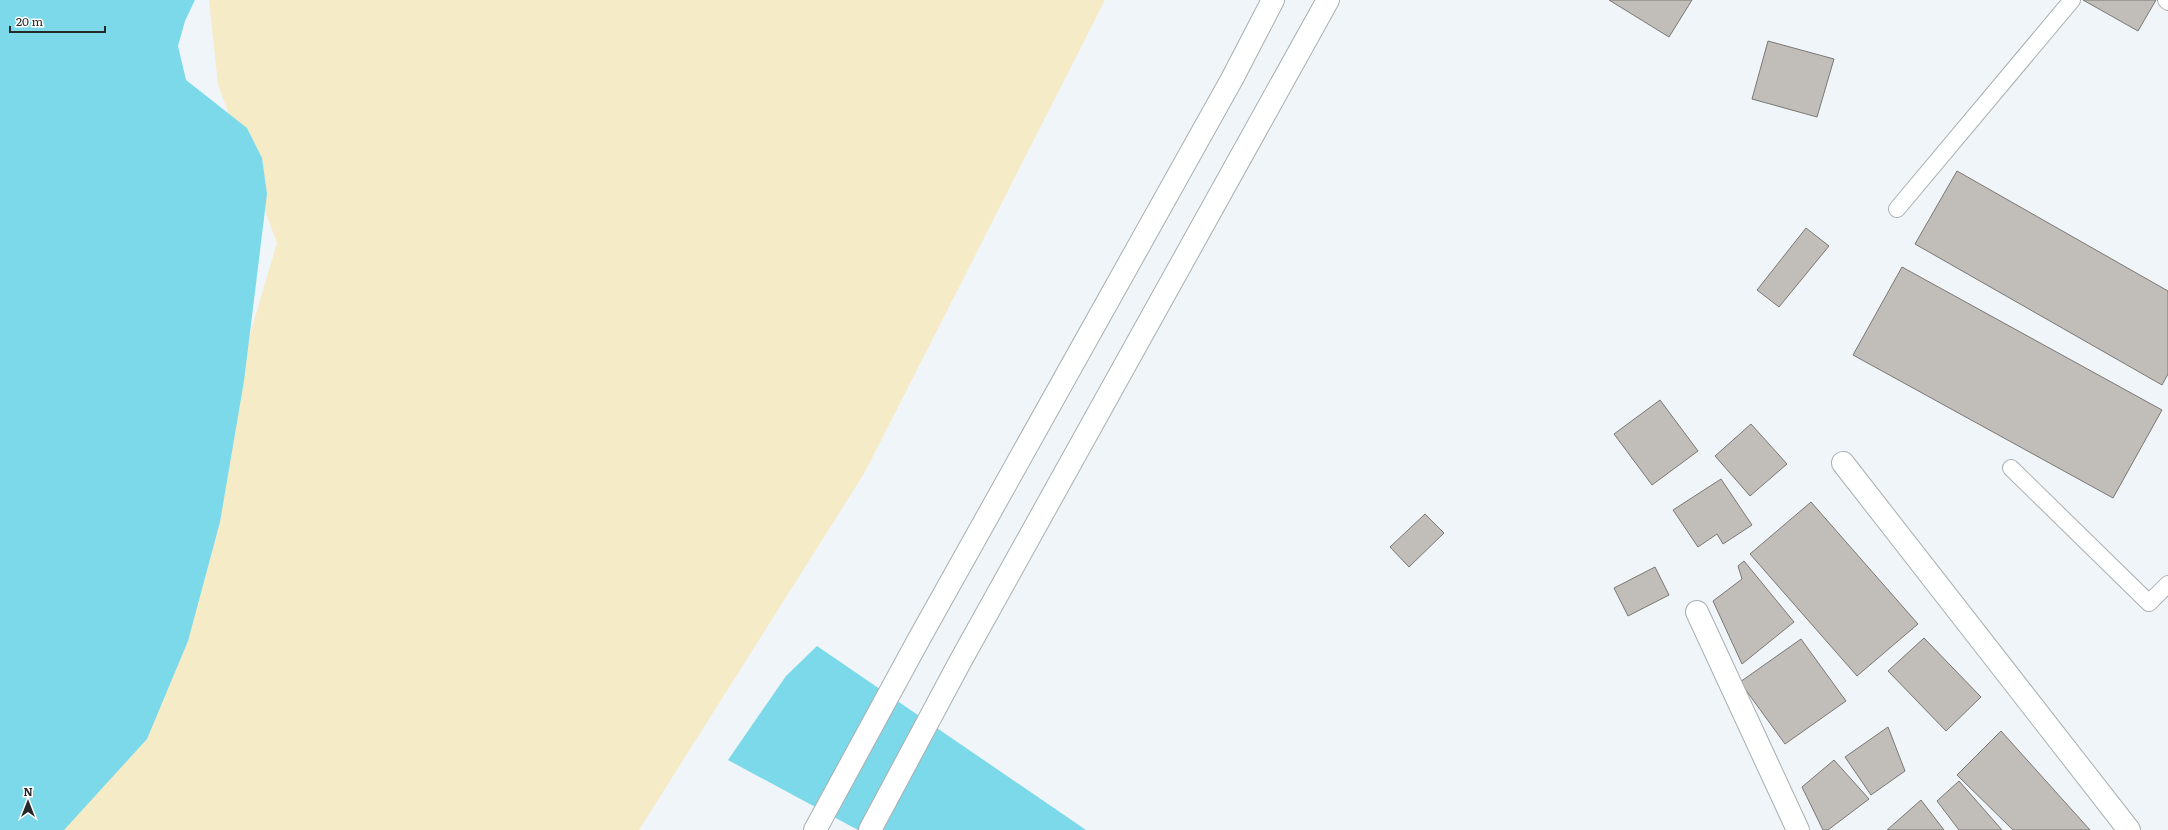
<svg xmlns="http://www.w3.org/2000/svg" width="2168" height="830" viewBox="0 0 2168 830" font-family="Literata,serif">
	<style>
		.sand { fill: #f5ebc6 }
		.water { fill: #7cd9ea }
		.building { fill: #c1beb9; stroke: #7b7874 }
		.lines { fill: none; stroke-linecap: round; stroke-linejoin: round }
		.service-casing { stroke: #a9aeb1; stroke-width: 18 }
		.minor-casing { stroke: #a9aeb1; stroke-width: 24 }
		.primary-casing { stroke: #a9aeb1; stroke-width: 24 }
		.service { stroke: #fff; stroke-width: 16 }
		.minor { stroke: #fff; stroke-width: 22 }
		.primary { stroke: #fff; stroke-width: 22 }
	</style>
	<rect width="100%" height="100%" fill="#f0f5f9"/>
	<path class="sand" d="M 209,0 L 1105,0 L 865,472 L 639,830 L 61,830 L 136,721 L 277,243 L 218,85 Z"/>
	<path class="water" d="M 0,0 L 195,0 L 185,21 L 178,46 L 186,80 L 247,128 L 262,158 L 267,194 L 244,381 L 220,522 L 188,641 L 147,739 L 64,830 L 0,830 Z
		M 817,646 L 1086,830 L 858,830 L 728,760 L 786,676 Z"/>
	<path class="building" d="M 1609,0 L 1692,0 L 1669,37 Z
		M 2083,0 L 2156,0 L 2138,31 Z
		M 1768,41 L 1834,59 L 1817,117 L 1752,99 Z
		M 1957,171 L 2168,291 L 2168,374 L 2162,385 L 1915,244 Z
		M 1806,228 L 1829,246 L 1779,307 L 1757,290 Z
		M 1902,267 L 2162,410 L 2113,498 L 1853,355 Z
		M 1660,400 L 1698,451 L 1652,485 L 1614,434 Z
		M 1751,424 L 1787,464 L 1750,496 L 1715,456 Z
		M 1721,479 L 1752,525 L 1723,544 L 1717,534 L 1698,547 L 1673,510 Z
		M 1811,502 L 1918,624 L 1857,676 L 1750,554 Z
		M 1425,514 L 1444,533 L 1409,567 L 1390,547 Z
		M 1744,561 L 1794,622 L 1742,664 L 1713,601 L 1742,579 L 1738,566 Z
		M 1655,567 L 1669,595 L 1628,616 L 1614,588 Z
		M 1924,638 L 1981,697 L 1946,731 L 1888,671 Z
		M 1801,639 L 1846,701 L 1785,744 L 1740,682 Z
		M 1888,727 L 1905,771 L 1871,795 L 1845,757 Z
		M 2001,731 L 2090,830 L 2013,830 L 1957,775 Z
		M 1834,760 L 1869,799 L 1828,830 L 1823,830 L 1802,787 Z
		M 1959,781 L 2002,830 L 1959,830 L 1937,801 Z
		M 1921,800 L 1944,830 L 1887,830 Z"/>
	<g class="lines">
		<defs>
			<path id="service" d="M 2166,0 L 2168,2
				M 1897,209 L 2072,0
				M 2011,468 L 2149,603 L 2168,584"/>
			<path id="minor" d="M 1843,463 L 2129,830
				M 1697,612 L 1798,830"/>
			<path id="primary" d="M 815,830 L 919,639 L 1232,79 L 1273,0
				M 870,830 L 961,660 L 1328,0"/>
		</defs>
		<use href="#service" class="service-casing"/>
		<use href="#minor" class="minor-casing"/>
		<use href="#primary" class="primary-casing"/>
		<use href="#service" class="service"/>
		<use href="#minor" class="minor"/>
		<use href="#primary" class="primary"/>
	</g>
	<g transform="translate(28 802)" stroke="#ffffff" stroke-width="3" paint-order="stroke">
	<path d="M0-3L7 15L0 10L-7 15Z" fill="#26282a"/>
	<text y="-6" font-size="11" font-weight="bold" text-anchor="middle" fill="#26282a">N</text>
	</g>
	<path d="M10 26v6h95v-6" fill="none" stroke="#26282a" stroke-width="2"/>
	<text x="16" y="26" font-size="12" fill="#26282a" stroke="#ffffff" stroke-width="3" paint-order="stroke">20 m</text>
</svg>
